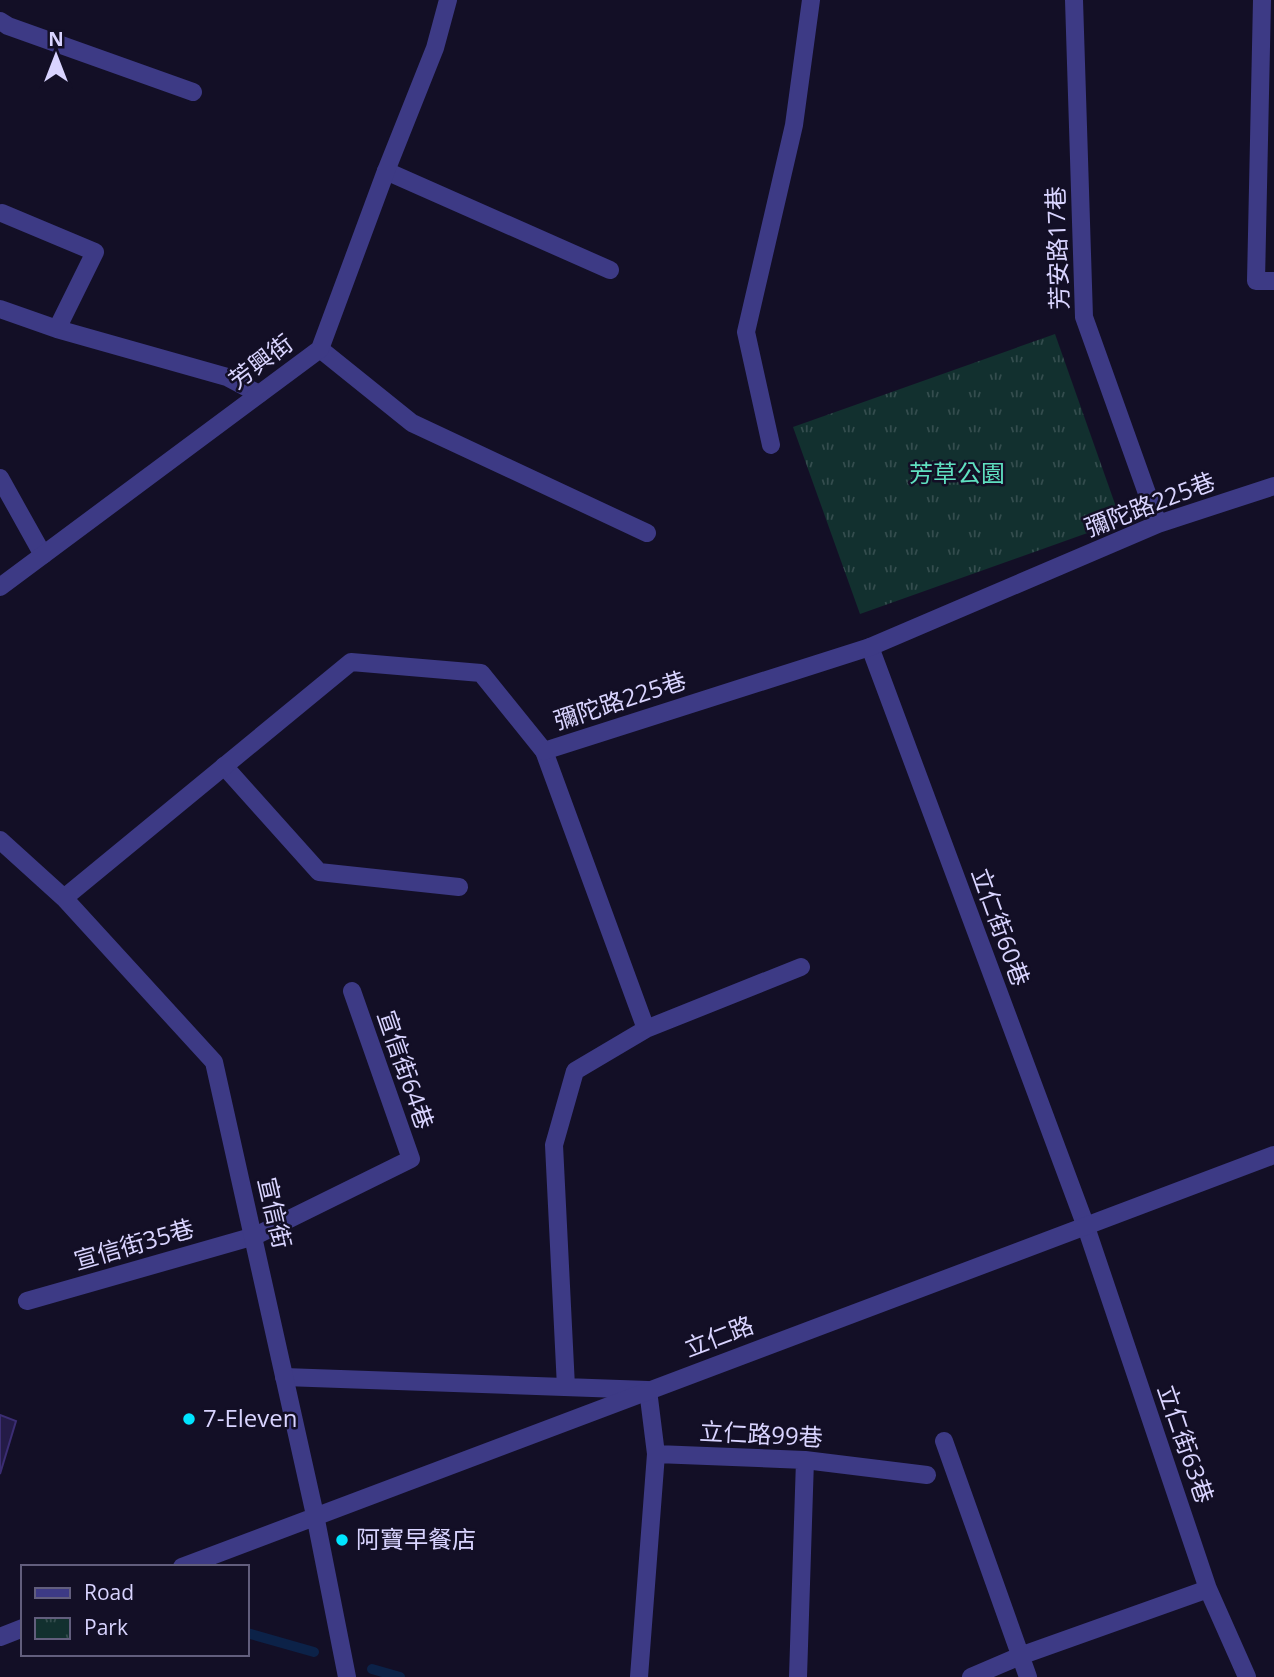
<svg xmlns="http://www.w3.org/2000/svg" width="1274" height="1677" viewBox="0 0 1274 1677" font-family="'Open Sans','Noto Sans TC',sans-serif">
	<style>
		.park { fill: url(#park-tufts) }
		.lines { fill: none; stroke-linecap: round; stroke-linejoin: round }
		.stream { stroke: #0c2248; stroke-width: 10 }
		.building { fill: #241b47; stroke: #3b2d73; stroke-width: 2 }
		.lane { stroke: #3d3a85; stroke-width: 18 }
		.street { stroke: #3d3a85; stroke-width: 18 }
		.poi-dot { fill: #00e5ff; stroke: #130f26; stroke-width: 2.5 }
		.labels { text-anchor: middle; stroke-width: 5; stroke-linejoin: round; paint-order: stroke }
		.street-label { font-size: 24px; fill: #d9d4ff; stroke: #130f26 }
		.park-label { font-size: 24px; fill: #5fe0c0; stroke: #130f26 }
		.poi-label { font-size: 24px; fill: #d9d4ff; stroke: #130f26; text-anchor: start }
	</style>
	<defs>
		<pattern id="park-tufts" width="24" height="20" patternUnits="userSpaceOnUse" patternTransform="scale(1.75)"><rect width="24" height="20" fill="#12302f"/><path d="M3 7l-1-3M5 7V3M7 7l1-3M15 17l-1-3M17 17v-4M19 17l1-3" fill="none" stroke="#344d4e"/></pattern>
	</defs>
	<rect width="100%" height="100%" fill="#130f26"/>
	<path class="park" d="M 1055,334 L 1121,521 L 860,614 L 793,427 Z"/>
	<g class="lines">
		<path class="stream" d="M 247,1633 L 314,1652
			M 372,1669 L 400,1677"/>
	</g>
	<path class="building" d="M 0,1415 L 16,1421 L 0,1474 Z"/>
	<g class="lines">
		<path class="lane" d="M 386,171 L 610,270
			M 2,213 L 95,252 L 57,329
			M 0,309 L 57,329 L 227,377 L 259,394
			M 320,349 L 412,423 L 647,533
			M 0,478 L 43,555
			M 870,647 L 1085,1224 L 1208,1589 L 1247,1677
			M 544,751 L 646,1029
			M 224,766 L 319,872 L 459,887
			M 27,1301 L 255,1236 L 411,1159 L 352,991
			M 284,1377 L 648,1390 L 656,1454 L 805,1460 L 927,1475
			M 566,1387 L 554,1145 L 575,1071 L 646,1029 L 801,967
			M 944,1441 L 1028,1677
			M 639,1677 L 656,1454
			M 798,1677 L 805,1460
			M 971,1677 L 1020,1656 L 1208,1589"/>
		<path class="street" d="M 1074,0 L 1084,317 L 1158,524
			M 1262,0 L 1256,281 L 1274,281
			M 0,21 L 8,26 L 193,92
			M 771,445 L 746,332 L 794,125 L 811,0
			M 0,587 L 320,349 L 386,171 L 435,48 L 448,0
			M 0,840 L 64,898 L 214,1062 L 315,1515 L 347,1677
			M 64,898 L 351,662 L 481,673 L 544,751 L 870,647 L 1158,524 L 1274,486
			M 182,1567 L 1274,1155
			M 0,1637 L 23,1628"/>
	</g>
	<g class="poi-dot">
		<circle cx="189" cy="1419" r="7"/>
		<circle cx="342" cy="1540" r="7"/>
	</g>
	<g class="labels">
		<g class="street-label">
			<text transform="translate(1058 248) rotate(-92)" y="8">芳安路17巷</text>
			<text transform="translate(261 362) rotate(-37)" y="8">芳興街</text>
			<text transform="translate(1150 505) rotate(-21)" y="8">彌陀路225巷</text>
			<text transform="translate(620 701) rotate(-18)" y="8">彌陀路225巷</text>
			<text transform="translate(1000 927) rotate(70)" y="8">立仁街60巷</text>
			<text transform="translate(405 1070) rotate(71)" y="8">宣信街64巷</text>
			<text transform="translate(274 1213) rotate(77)" y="8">宣信街</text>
			<text transform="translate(134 1245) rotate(-16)" y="8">宣信街35巷</text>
			<text transform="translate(719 1337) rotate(-21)" y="8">立仁路</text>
			<text transform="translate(761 1435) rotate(3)" y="8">立仁路99巷</text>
			<text transform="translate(1185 1444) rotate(71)" y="8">立仁街63巷</text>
		</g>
		<g class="park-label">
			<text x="957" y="482">芳草公園</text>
		</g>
		<g class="poi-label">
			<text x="203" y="1427">7-Eleven</text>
			<text x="356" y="1548">阿寶早餐店</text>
		</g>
	</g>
	<rect x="21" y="1565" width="228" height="91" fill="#130f26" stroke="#625e7d" stroke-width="2"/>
	<rect x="35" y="1588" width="35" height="10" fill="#3d3a85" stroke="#625e7d" stroke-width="2"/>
	<text x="84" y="1600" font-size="21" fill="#d9d4ff">Road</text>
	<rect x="35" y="1618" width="35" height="21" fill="url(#park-tufts)" stroke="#625e7d" stroke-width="2"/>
	<text x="84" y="1635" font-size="21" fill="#d9d4ff">Park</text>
	<g transform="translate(56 56)" stroke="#130f26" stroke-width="5" paint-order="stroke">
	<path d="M0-5L12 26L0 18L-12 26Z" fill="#d9d4ff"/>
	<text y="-10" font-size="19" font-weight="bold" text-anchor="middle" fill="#d9d4ff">N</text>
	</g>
</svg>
